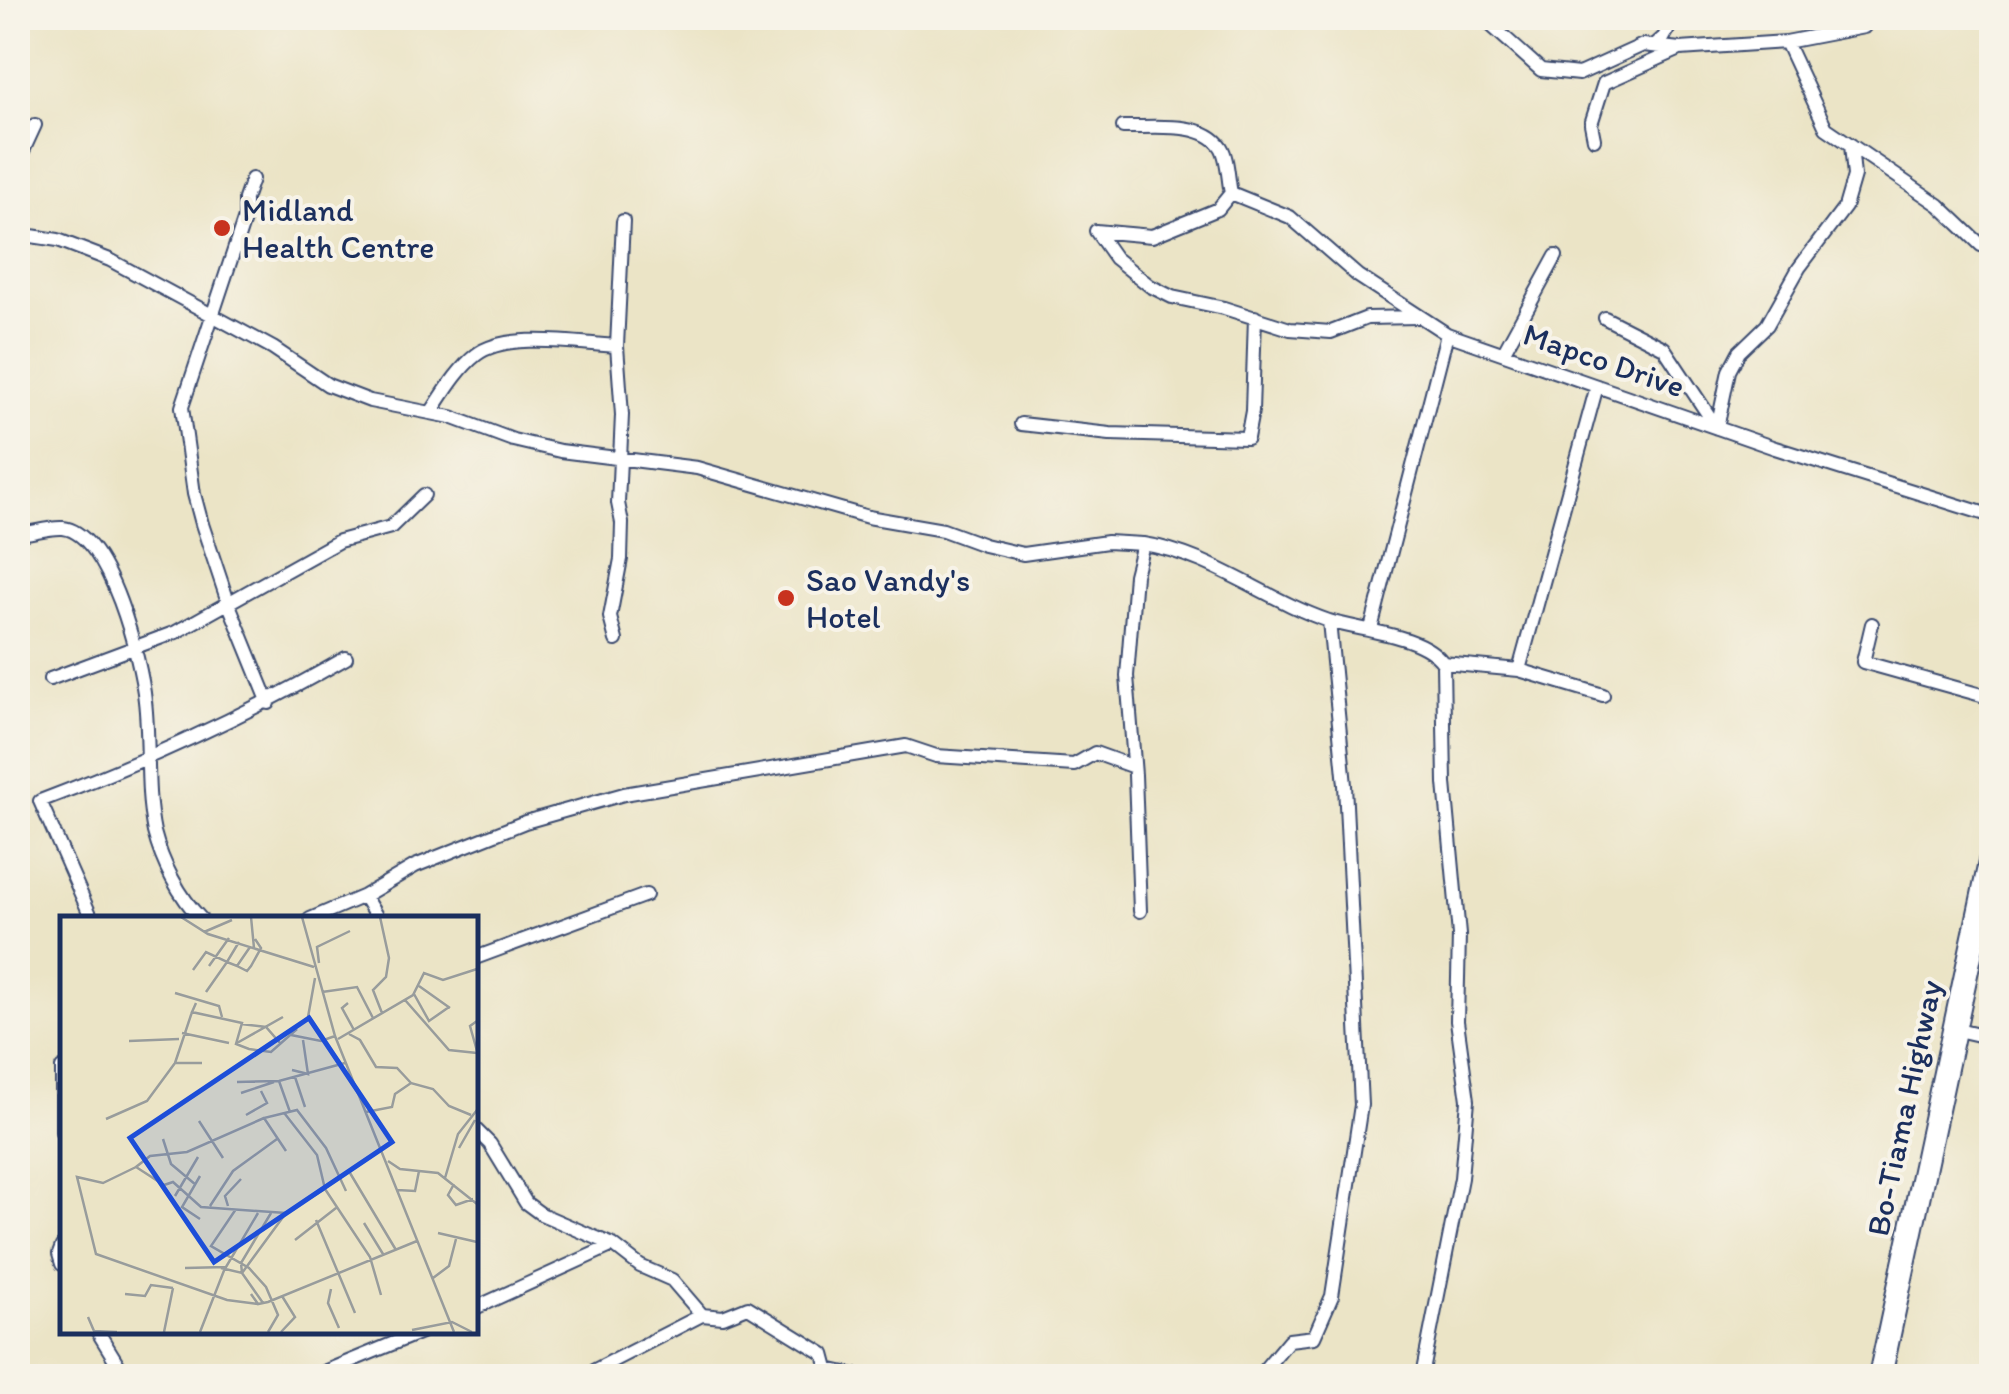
<svg xmlns="http://www.w3.org/2000/svg" width="2009" height="1394" viewBox="0 0 2009 1394" font-family="Itim,sans-serif">
	<style>
		.lines { fill: none; stroke-linecap: round; stroke-linejoin: round }
		.street-casing { stroke: #3a4a6e; stroke-width: 16 }
		.highway-casing { stroke: #3a4a6e; stroke-width: 26 }
		.street { stroke: #fff; stroke-width: 12 }
		.highway { stroke: #fff; stroke-width: 22 }
		.poi-dot { fill: #c8321e; stroke: #f7f3e8; stroke-width: 4 }
		.labels { text-anchor: middle; stroke-width: 8; stroke-linejoin: round; paint-order: stroke }
		.poi-label { font-size: 32px; fill: #1b2f5e; stroke: #f7f3e8; text-anchor: start }
		.street-label { font-size: 32px; fill: #1b2f5e; stroke: #f7f3e8 }
		.inset-road { fill: none; stroke: #989c9c; stroke-width: 2.5 }
		.view { fill: #1d4ed8; fill-opacity: 0.15; stroke: #1d4ed8; stroke-width: 5 }
		.inset-edge { fill: none; stroke: #1b2f5e; stroke-width: 5 }
	</style>
	<rect width="100%" height="100%" fill="#f7f3e8"/>
	<filter id="ink" filterUnits="userSpaceOnUse"><feTurbulence type="fractalNoise" baseFrequency=".01" numOctaves="2"/><feDisplacementMap in="SourceGraphic" scale="20" xChannelSelector="R" yChannelSelector="G"/><feConvolveMatrix kernelMatrix="1 2 1 2 8 2 1 2 1" color-interpolation-filters="sRGB"/></filter>
	<filter id="wash" filterUnits="userSpaceOnUse"><feTurbulence type="fractalNoise" baseFrequency=".0048" numOctaves="4" result="noise"/><feDisplacementMap in="SourceGraphic" scale="40" xChannelSelector="R" yChannelSelector="G"/><feGaussianBlur stdDeviation="2.25" result="paint"/><feColorMatrix in="noise" values="0 0 0 0 0 0 0 0 0 0 0 0 0 0 0 0 0 1.4 0 .05"/><feComposite in="paint" operator="in"/></filter>
	<g filter="url(#wash)">
		<rect width="100%" height="100%" fill="#ebe4c6"/>
	</g>
	<g filter="url(#ink)">
		<g class="lines">
			<defs>
				<path id="street" d="M 1483,18 L 1541,70 L 1579,74 L 1643,45 L 1680,49 L 1786,42 L 1864,27
					M 1786,42 L 1826,128 L 1939,205 L 1981,245 L 1992,248
					M 1654,46 L 1664,37 L 1674,18
					M 1594,139 L 1591,124 L 1604,83 L 1678,50
					M 18,162 L 35,125
					M 252,179 L 245,199 L 245,217 L 182,407 L 194,494 L 202,524 L 228,602 L 269,703
					M 1231,193 L 1290,217 L 1358,276 L 1447,334 L 1775,448 L 1992,516
					M 1096,231 L 1115,258 L 1150,286 L 1172,297 L 1224,308 L 1290,329 L 1331,332 L 1367,318 L 1418,317
					M 1096,231 L 1152,236 L 1218,209 L 1231,193 C 1228,180 1228,158 1221,147 C 1203,120 1151,128 1123,127
					M 18,234 L 58,240 L 110,260 L 273,348 L 328,385 L 370,401 L 451,417 L 513,440 L 560,451 L 697,468 L 868,517 L 943,530 L 984,545 L 1023,554 L 1107,542 L 1143,544
					M 1605,318 L 1664,348 L 1717,428 L 1729,371 L 1739,352 L 1767,325 L 1799,268 L 1845,207 L 1854,176 L 1851,145
					M 1503,353 L 1556,256
					M 432,411 C 444,393 458,369 476,355 C 506,331 580,344 617,346
					M 1021,424 L 1110,434 L 1247,438 L 1252,411 L 1255,317
					M 18,534 C 32,533 49,527 63,528 C 110,533 141,662 145,701 C 150,744 145,789 154,832 C 162,863 179,896 201,919
					M 1872,624 L 1863,662 L 1992,698
					M 1371,629 L 1447,334
					M 616,640 L 610,617 L 621,559 L 622,523 L 618,503 L 622,415 L 617,346 L 623,221
					M 1443,663 L 1519,670 L 1603,695
					M 1519,670 L 1597,386
					M 50,679 L 176,632 L 339,541 L 391,527 L 424,495
					M 364,896 L 378,919
					M 1140,911 L 1135,775 L 1127,676 L 1135,575 L 1143,544 C 1211,554 1264,599 1329,621 C 1361,631 1423,634 1443,663 L 1445,783 L 1459,935 L 1457,1021 L 1468,1100 L 1461,1178 L 1422,1376
					M 92,919 L 40,801 C 146,761 247,715 346,658
					M 310,919 L 364,896 L 415,866 L 525,822 L 624,794 L 906,746 L 936,756 L 1074,765 L 1095,753 L 1134,767
					M 475,958 L 646,895
					M 1953,1029 L 1992,1038
					M 475,1129 L 490,1144 L 526,1203 L 541,1214 L 613,1245 L 640,1266 L 672,1280 L 702,1315 L 723,1317 L 748,1307 L 824,1354 L 828,1369 L 825,1376
					M 62,1132 L 62,1068
					M 62,1246 L 59,1254 L 62,1264
					M 475,1308 L 613,1245
					M 98,1332 L 125,1376
					M 828,1369 L 859,1376
					M 314,1376 L 421,1332
					M 583,1376 L 702,1315
					M 1259,1376 L 1289,1340 L 1314,1337 L 1332,1296 L 1361,1105 L 1345,785 L 1329,621"/>
				<path id="highway" d="M 1880,1376 L 1992,853"/>
			</defs>
			<use href="#street" class="street-casing"/>
			<use href="#highway" class="highway-casing"/>
			<use href="#street" class="street"/>
			<use href="#highway" class="highway"/>
		</g>
	</g>
	<g class="poi-dot">
		<circle cx="222" cy="228" r="10"/>
		<circle cx="786" cy="598" r="10"/>
	</g>
	<g class="labels">
		<g class="poi-label">
			<text x="242" y="221">Midland<tspan x="242" dy="37">Health Centre</tspan></text>
			<text x="806" y="591">Sao Vandy's<tspan x="806" dy="37">Hotel</tspan></text>
		</g>
		<g class="street-label">
			<text transform="translate(1604 360) rotate(19)" y="11">Mapco Drive</text>
			<text transform="translate(1904 1108) rotate(-78)" y="11">Bo-Tiama Highway</text>
		</g>
	</g>
	<g transform="translate(60 916)">
		<rect width="418" height="418" fill="#ebe4c6"/>
		<path class="inset-road" d="M 121,1 L 148,18 L 254,51M 191,1 L 194,32M 242,1 L 275,120 L 394,416M 320,1 L 329,42 L 326,61 L 313,74 L 322,97M 144,16 L 172,4M 259,47 L 257,31 L 290,15M 149,50 L 169,22M 177,50 L 187,55 L 191,50 L 201,32 L 195,23M 133,54 L 146,36 L 167,46 L 179,26M 359,70 L 390,92M 146,76 L 167,46 L 177,50 L 190,31M 262,76 L 297,71 L 313,102M 115,77 L 159,90 L 162,101M 354,78 L 369,105 L 389,91M 345,84 L 389,134 L 417,137M 136,87 L 132,96 L 182,107 L 176,128 L 189,133 L 211,136 L 237,113M 288,87 L 282,92 L 294,114M 248,101 L 255,62M 417,105 L 410,110 L 417,135M 181,108 L 206,111 L 220,127M 122,117 L 169,127M 289,118 L 300,124 L 316,151 L 337,152 L 351,167M 231,119 L 261,125 L 275,120M 278,123 L 353,79 L 364,57 L 383,64 L 417,53M 69,125 L 119,123M 177,127 L 223,101M 115,147 L 132,96M 232,154 L 248,158 L 243,124M 235,161 L 245,191M 219,165 L 230,196M 177,166 L 219,165 L 285,147M 181,177 L 214,166M 306,196 L 332,191 L 335,178 L 351,167 L 373,173 L 389,190 L 411,199M 225,198 L 257,239 L 265,273M 186,199 L 207,187 L 201,175M 204,202 L 127,236 L 90,240 L 76,251 L 104,269 L 113,266 L 141,291 L 226,297M 46,203 L 87,185 L 115,147 L 142,147M 139,205 L 163,242M 103,223 L 111,248 L 136,269M 399,232 L 415,204M 226,235 L 204,202 L 237,194 L 266,232 L 286,275M 328,245 L 340,253 L 378,257 L 417,288M 76,251 L 43,267 L 17,261 L 36,338 L 167,384 L 198,388M 290,257 L 336,334M 140,260 L 122,291 L 140,303M 385,262 L 398,218 L 417,194M 394,268 L 388,279 L 396,289 L 413,283M 337,274 L 355,275 L 359,255M 115,280 L 138,241M 150,290 L 173,255 L 217,223M 168,290 L 165,280 L 181,263M 176,293 L 151,330 L 189,352 L 206,371 L 218,399 L 208,416M 256,304 L 295,397M 304,307 L 323,338M 378,317 L 417,326M 235,324 L 276,292M 125,352 L 166,351 L 198,297M 161,352 L 182,357 L 181,347 L 211,297M 373,362 L 389,350 L 396,323M 271,373 L 268,387 L 279,412M 65,378 L 85,380 L 91,369 L 113,372M 191,378 L 198,388 L 208,386 L 357,325M 203,387 L 182,357 L 226,297 L 265,273 L 310,341 L 321,379M 28,401 L 34,415 L 57,416M 352,414 L 392,406 L 412,416M 104,416 L 113,372M 140,416 L 165,352M 221,416 L 235,401 L 222,380"/>
		<path class="view" d="M 249,102 L 332,226 L 154,346 L 70,222 Z"/>
		<rect width="418" height="418" class="inset-edge"/>
	</g>
	<rect width="2009" height="1394" fill="none" stroke="#f7f3e8" stroke-width="60"/>
</svg>
